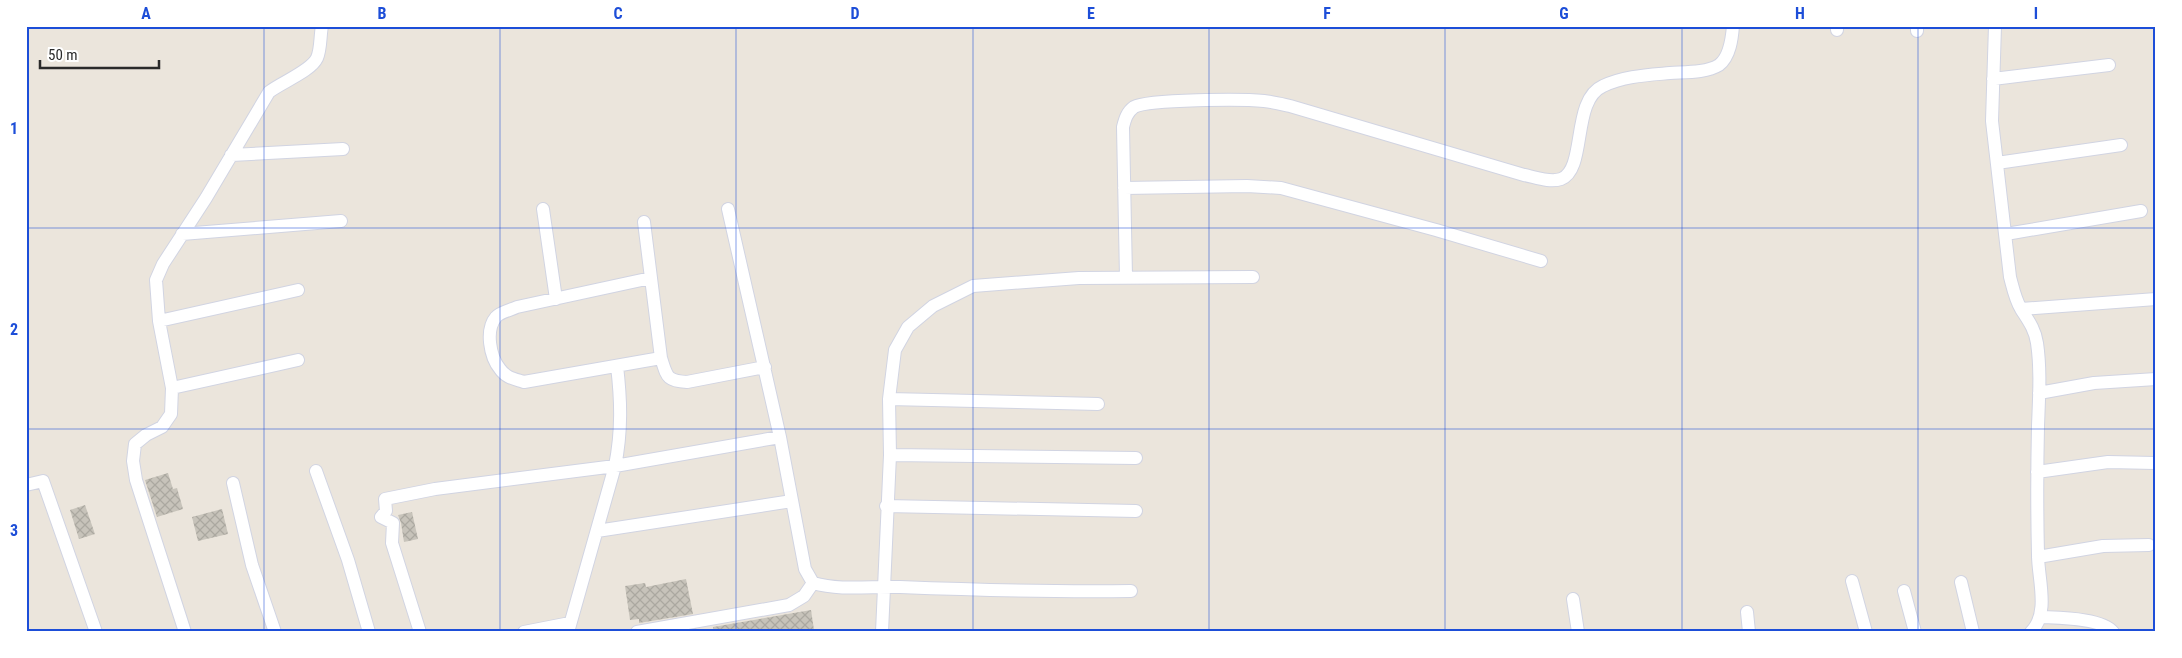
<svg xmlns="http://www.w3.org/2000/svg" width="2182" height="658" viewBox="0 0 2182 658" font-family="'Roboto Condensed',sans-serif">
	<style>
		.building { fill: url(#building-cross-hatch) }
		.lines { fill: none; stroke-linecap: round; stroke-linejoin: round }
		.street-tunnel { stroke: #c4c0b8; stroke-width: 12; stroke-dasharray: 12 6; stroke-linecap: butt }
		.street-casing { stroke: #d1d4e2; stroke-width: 14 }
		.street { stroke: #fff; stroke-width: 12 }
		.grid { fill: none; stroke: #1d4ed8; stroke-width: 1; stroke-opacity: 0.55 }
		.neatline { fill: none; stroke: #1d4ed8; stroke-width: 2 }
		.grid-label { font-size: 16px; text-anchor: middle; font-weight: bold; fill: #1d4ed8 }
	</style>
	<defs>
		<pattern id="building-cross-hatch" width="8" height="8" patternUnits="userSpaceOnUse" patternTransform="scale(1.25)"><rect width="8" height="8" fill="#c7c3ba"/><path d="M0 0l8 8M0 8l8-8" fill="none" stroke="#aba8a0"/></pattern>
	</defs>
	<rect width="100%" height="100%" fill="#ebe5dc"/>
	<path class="building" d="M 168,473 L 173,489 L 177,488 L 183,509 L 157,517 L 145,480 Z
		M 85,505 L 95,534 L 79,539 L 70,510 Z
		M 222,509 L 228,534 L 198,541 L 192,517 Z
		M 412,512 L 418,539 L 404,542 L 401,523 L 398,515 Z
		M 686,579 L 693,614 L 639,623 L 639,619 L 630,620 L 625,586 L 645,583 L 646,587 Z
		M 811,610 L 814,630 L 803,632 L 713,632 L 713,627 Z"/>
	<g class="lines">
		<path class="street-tunnel" d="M 690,629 L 691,632"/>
		<defs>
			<path id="street" d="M 1837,26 L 1837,30
				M 1917,26 L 1917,31
				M 1995,26 L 1992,121 L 2010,277 C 2013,288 2015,299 2021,309 C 2028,320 2035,329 2037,343 C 2041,370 2039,398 2038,426 C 2037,469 2037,512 2038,555 C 2038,579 2050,613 2031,632
				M 1993,79 L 2109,65
				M 231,155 L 343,149
				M 1997,163 L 2121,145
				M 1124,188 L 1247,186 L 1281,188 L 1436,230 L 1541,261
				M 543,209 L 556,299
				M 728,209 L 780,437 L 805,569 L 813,583 C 841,591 871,586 900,587 C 977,590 1054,592 1131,591
				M 644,222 L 661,358 C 667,376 666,381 687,382 L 765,367
				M 182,234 L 341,221
				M 2006,234 L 2141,211
				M 1126,277 L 1123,127 C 1125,119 1127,112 1134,107 C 1149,99 1244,99 1264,101 C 1273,102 1281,104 1290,106 L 1524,175 C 1535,177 1550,183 1561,179 C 1587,169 1571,100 1603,86 C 1624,76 1648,75 1670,73 C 1685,72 1706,73 1719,65 C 1730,57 1732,38 1733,26
				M 651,278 L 517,307 C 511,310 500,312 496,317 C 485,330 490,357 500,369 C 506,378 515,379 524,382 L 661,358
				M 2021,309 L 2156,299
				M 159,321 L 298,290
				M 172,388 L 298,360
				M 2039,393 L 2094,383 L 2156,379
				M 889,399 L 1098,404
				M 890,455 L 1136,458
				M 316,471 L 348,560 L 369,632
				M 2037,472 L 2108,462 L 2155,463
				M 233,483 L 252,565 L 275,632
				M 26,485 L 43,481 L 96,632
				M 886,506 L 1136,511
				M 597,531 L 792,501
				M 2038,557 L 2103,546 L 2149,545
				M 1852,581 L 1866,632
				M 1961,582 L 1973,632
				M 1904,591 L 1915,632
				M 1573,599 L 1578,632
				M 1747,612 L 1749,632
				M 2041,617 C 2059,618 2102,618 2113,632
				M 185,632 L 136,480 L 133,461 L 135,444 L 146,435 L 162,427 L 171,414 L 172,388 L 159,321 L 156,280 L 163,264 L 206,198 L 269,92 C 282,82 311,71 317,58 C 321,49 320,36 322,26
				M 420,632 L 392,543 L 393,523 L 381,517 L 386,511 L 385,499 L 435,489 L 615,466 L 780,437
				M 524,632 L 570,623
				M 568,632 L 615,466 C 622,431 621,400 617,366
				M 637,632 L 789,605 L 804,596 L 813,583
				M 882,632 L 890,455 L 889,399 L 895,350 L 908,327 L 933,306 L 973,286 L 1079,278 L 1253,277"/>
		</defs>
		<use href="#street" class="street-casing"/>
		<use href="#street" class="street"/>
	</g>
	<path class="grid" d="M 264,26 L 264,632M 500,26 L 500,632M 736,26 L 736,632M 973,26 L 973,632M 1209,26 L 1209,632M 1445,26 L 1445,632M 1682,26 L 1682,632M 1918,26 L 1918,632M 26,228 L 2156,228M 26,429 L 2156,429"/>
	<rect width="2182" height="658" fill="none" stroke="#ffffff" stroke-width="55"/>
	<path d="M40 60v8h119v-8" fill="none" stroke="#2a2a2a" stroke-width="2.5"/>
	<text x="48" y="60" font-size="15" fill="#2a2a2a" stroke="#ffffff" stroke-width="4" paint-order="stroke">50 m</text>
	<rect x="28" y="28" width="2126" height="602" class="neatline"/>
	<g class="grid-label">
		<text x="146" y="19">A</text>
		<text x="382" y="19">B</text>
		<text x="618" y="19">C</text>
		<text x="855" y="19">D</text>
		<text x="1091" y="19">E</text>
		<text x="1327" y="19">F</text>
		<text x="1564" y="19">G</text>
		<text x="1800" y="19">H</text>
		<text x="2036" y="19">I</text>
		<text x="14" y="134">1</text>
		<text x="14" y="335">2</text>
		<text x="14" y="536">3</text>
	</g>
</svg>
